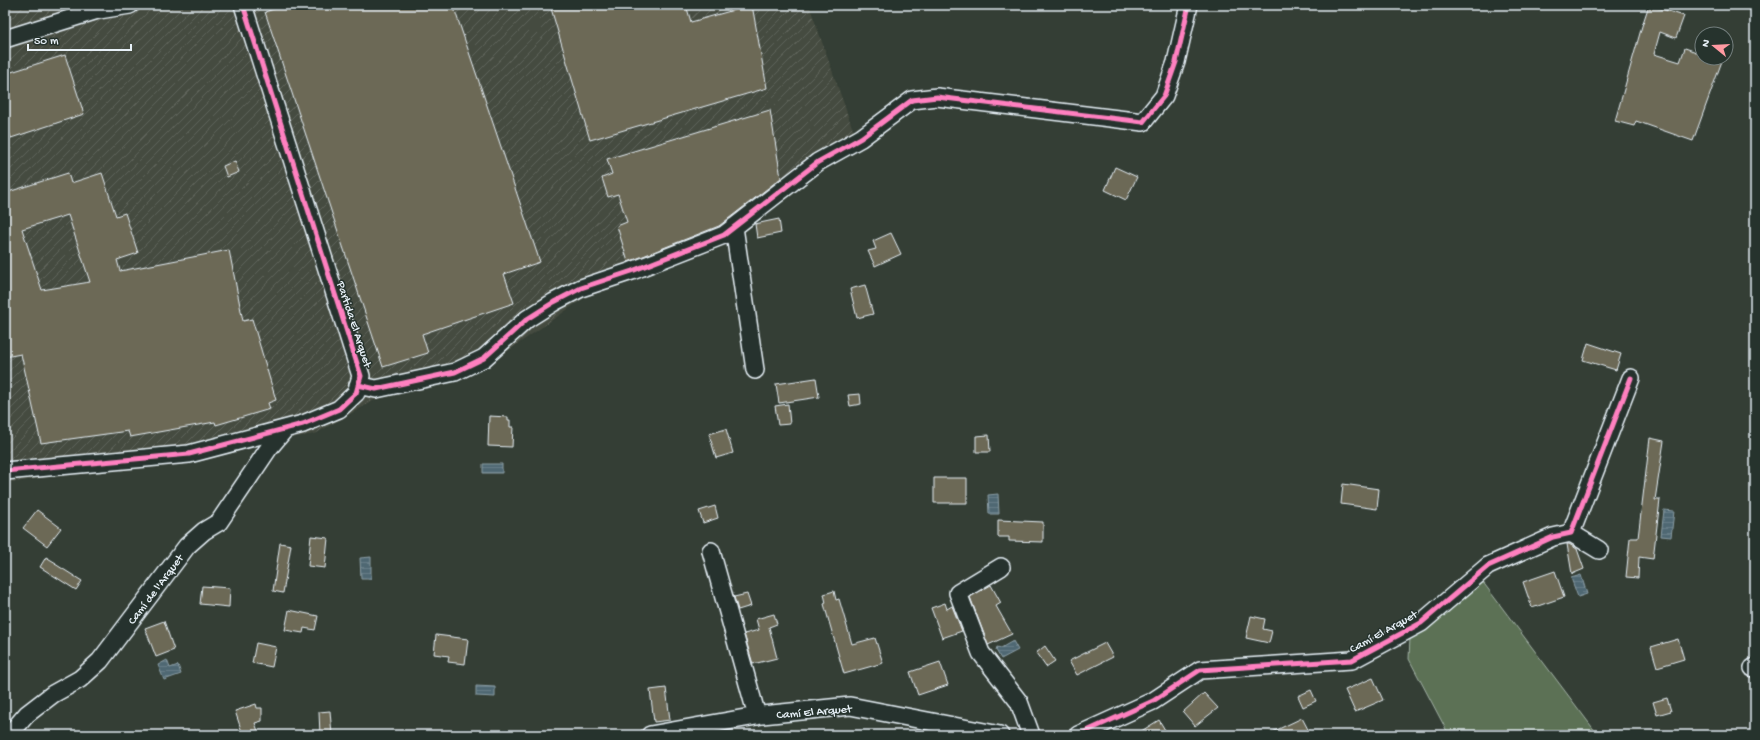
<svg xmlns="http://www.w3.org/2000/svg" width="1760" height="740" viewBox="0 0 1760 740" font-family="'Gochi Hand',sans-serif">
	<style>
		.industrial { fill: url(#industrial-furrows) }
		.green { fill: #5b7155; stroke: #a2b1a6 }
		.water { fill: url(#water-rules); stroke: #8c9fa8 }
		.building { fill: #6c6956; stroke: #e8f1f8; fill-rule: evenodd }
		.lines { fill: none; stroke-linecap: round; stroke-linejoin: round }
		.minor-casing { stroke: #e8f1f8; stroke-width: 20 }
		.minor { stroke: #26332d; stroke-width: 17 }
		.cycleway-casing { stroke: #26332d; stroke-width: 8 }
		.cycleway { stroke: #ff80c0; stroke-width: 5 }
		.labels { text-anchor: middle; stroke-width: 3; stroke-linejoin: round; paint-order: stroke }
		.street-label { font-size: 12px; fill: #e8f1f8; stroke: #26332d }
	</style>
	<defs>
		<pattern id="industrial-furrows" width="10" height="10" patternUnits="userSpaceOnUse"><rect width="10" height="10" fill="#454b3f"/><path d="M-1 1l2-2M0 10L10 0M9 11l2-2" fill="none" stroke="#60655c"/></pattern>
		<pattern id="water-rules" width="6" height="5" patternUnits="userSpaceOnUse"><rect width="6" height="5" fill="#4f6873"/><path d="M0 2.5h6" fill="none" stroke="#687e88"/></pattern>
	</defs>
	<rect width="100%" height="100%" fill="#343e35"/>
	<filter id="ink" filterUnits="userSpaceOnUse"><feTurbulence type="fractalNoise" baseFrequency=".025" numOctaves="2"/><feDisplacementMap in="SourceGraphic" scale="8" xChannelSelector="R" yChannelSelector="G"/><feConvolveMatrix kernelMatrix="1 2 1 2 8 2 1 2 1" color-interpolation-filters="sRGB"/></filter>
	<g filter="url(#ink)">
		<path class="industrial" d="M 5,5 L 809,5 L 857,141 L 719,247 L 584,298 L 486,366 L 380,397 L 315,434 L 16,482 L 5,482 Z"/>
		<path class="green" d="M 1482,581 L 1598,735 L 1449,735 L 1409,659 L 1410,638 Z"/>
		<path class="water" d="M 483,464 L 502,464 L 502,473 L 483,473 Z
			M 998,494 L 999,514 L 989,514 L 988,495 Z
			M 1664,510 L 1674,511 L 1671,537 L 1661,536 Z
			M 371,557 L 371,579 L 361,579 L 360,558 Z
			M 1581,575 L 1587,594 L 1578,597 L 1571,578 Z
			M 1013,641 L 1018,650 L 1001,659 L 996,650 L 997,647 L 1001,648 Z
			M 167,660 L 170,668 L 178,665 L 181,674 L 164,680 L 158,665 Z
			M 476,686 L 495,687 L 495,697 L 476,696 Z"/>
		<path class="building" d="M 285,5 L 453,5 L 540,262 L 504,274 L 514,303 L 422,334 L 428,353 L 383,367 L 265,12 Z
			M 550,5 L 686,5 L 691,22 L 752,5 L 767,88 L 590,140 Z
			M 1649,5 L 1684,16 L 1676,38 L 1660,32 L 1654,54 L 1680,62 L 1685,48 L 1702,54 L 1702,58 L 1714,58 L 1722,61 L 1693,141 L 1636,121 L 1634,126 L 1615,121 L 1642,26 Z
			M 65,55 L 84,114 L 11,138 L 5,119 L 5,74 Z
			M 770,110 L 781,178 L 719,226 L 628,262 L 617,226 L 627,222 L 618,194 L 608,197 L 602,178 L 612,174 L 607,159 Z
			M 235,161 L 239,172 L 227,177 L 223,166 Z
			M 1115,167 L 1137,177 L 1126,200 L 1105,190 Z
			M 68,173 L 71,183 L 102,173 L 116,216 L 125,213 L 138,253 L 117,260 L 120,271 L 229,250 L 243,321 L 252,319 L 276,400 L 268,403 L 270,409 L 216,425 L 215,422 L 130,437 L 128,431 L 41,443 L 21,354 L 5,357 L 5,193 ZM 68,215 L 90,282 L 42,290 L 22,229 Z
			M 779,219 L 781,233 L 757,238 L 755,224 Z
			M 891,233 L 901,254 L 875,266 L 868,251 L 876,249 L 873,241 Z
			M 865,285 L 873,314 L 857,318 L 850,289 Z
			M 1588,343 L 1621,354 L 1616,370 L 1583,360 Z
			M 816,378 L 819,397 L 779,403 L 776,384 Z
			M 860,394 L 861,404 L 850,406 L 848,395 Z
			M 788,404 L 790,424 L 778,425 L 775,406 Z
			M 489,416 L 508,417 L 508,420 L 510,420 L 510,427 L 513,427 L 512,447 L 488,446 Z
			M 726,429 L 733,453 L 716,458 L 709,434 Z
			M 989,435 L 990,452 L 976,452 L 976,436 Z
			M 1650,438 L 1664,441 L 1655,500 L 1660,500 L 1653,559 L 1639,557 L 1638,578 L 1626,577 L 1630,538 L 1638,538 Z
			M 934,478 L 967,478 L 967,503 L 934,503 Z
			M 1343,484 L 1379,489 L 1377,509 L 1341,504 Z
			M 715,506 L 718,518 L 703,523 L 699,511 Z
			M 37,510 L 61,528 L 47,546 L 23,528 Z
			M 998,520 L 1043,522 L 1043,542 L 1009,541 L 1009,537 L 998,537 Z
			M 311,536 L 328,538 L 325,568 L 308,566 Z
			M 280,543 L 291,545 L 283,593 L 273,591 Z
			M 1567,544 L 1569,544 L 1577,549 L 1584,569 L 1572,574 Z
			M 46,557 L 56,563 L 55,564 L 82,581 L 76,590 L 40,567 Z
			M 1555,571 L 1564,597 L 1532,608 L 1523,582 Z
			M 991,585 L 1001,603 L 996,606 L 1012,634 L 988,645 L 970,597 Z
			M 202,586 L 230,588 L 229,607 L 200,604 Z
			M 834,591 L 836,600 L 839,599 L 852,644 L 875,638 L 883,663 L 844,674 L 824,604 L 826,603 L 824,594 Z
			M 747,594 L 751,606 L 738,610 L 734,597 Z
			M 945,603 L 947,609 L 952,606 L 962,631 L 942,638 L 931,608 Z
			M 289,610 L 318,616 L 315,630 L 304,628 L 303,633 L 285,630 Z
			M 774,614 L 777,624 L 769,627 L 777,658 L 753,664 L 744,634 L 759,630 L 756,619 Z
			M 1251,616 L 1265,619 L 1263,629 L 1272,631 L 1269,643 L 1246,638 Z
			M 164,621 L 174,650 L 156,657 L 145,628 Z
			M 436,635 L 468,639 L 465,664 L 448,662 L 449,656 L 434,654 Z
			M 1678,639 L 1684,659 L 1657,667 L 1651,647 Z
			M 256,643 L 276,647 L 272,667 L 252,663 Z
			M 1105,643 L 1113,657 L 1077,675 L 1069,661 Z
			M 1045,646 L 1055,661 L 1046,667 L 1036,653 Z
			M 940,662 L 948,685 L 918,695 L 910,672 Z
			M 1373,678 L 1383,700 L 1355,712 L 1345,690 Z
			M 666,688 L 670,720 L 654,722 L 650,690 Z
			M 1311,690 L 1316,701 L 1303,707 L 1298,696 Z
			M 1204,693 L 1218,708 L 1195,726 L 1183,712 Z
			M 1667,698 L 1671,711 L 1657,715 L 1653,702 Z
			M 256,704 L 257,708 L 262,708 L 262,721 L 255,723 L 258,731 L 243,735 L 235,711 Z
			M 330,711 L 332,735 L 320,735 L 319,712 Z
			M 1302,718 L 1311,735 L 1266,735 Z
			M 1159,720 L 1168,735 L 1135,735 Z"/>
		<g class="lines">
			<defs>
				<path id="minor" d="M 99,10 L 130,5
					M 5,39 L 98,10 L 109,5
					M 734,227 L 755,370
					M 358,385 L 376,389 L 455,372 L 484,358 L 527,319 L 554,302 L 581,288 L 632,271 L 724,235 L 818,162 L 861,138 L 912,100 L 937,97 L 1143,122 L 1164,96 L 1176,62 L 1189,5
					M 5,471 L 189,454 L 303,424 L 339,409 L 356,393 L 361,376 L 243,5
					M 1571,533 L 1599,550
					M 711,551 L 757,716
					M 1001,567 L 958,593 L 981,653 L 1019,702 L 1031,735
					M 1753,668 L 1755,667
					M 9,735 L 27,714 L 53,694 L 80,679 L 100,661 L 187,546 L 204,531 L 219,522 L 269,448 L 285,429
					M 650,735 L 762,715 L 850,706 L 1000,735
					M 1078,735 L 1153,701 L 1200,670 L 1352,660 L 1421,623 L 1488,566 L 1553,537 L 1571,533 L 1631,378"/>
			</defs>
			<use href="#minor" class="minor-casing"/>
			<use href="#minor" class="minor"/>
			<defs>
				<path id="cycleway" d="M 358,385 L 376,389 L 455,372 L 484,358 L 527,319 L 554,302 L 581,288 L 632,271 L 724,235 L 818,162 L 861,138 L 912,100 L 937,97 L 1143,122 L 1164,96 L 1176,62 L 1189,5
					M 5,471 L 189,454 L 303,424 L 339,409 L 356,393 L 361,376 L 243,5
					M 1078,735 L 1153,701 L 1200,670 L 1352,660 L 1421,623 L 1488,566 L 1553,537 L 1571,533 L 1631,378"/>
			</defs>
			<use href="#cycleway" class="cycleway-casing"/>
			<use href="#cycleway" class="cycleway"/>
		</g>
	</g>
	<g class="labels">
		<g class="street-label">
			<text transform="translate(355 324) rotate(72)" y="4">Partida El Arquet</text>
			<text transform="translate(155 589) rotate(-53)" y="4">Camí de l'Arquet</text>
			<text transform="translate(1383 631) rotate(-29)" y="4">Camí El Arquet</text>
			<text transform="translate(814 711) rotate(-5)" y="4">Camí El Arquet</text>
		</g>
	</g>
	<rect width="1760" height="740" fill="none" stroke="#26332d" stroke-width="20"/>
	<rect x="10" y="10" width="1740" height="720" fill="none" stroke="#e8f1f8" stroke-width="1.5" filter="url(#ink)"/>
	<g transform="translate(1714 46) rotate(288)"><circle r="19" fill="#26332d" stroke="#747f7e"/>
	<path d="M0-3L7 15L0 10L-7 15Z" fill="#ff9aa2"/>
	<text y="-6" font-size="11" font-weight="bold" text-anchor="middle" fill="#e8f1f8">N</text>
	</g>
	<path d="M28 44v6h103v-6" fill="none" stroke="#e8f1f8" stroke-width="2"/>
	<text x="34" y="44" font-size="12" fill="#e8f1f8" stroke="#26332d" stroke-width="3" paint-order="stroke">50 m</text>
</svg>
